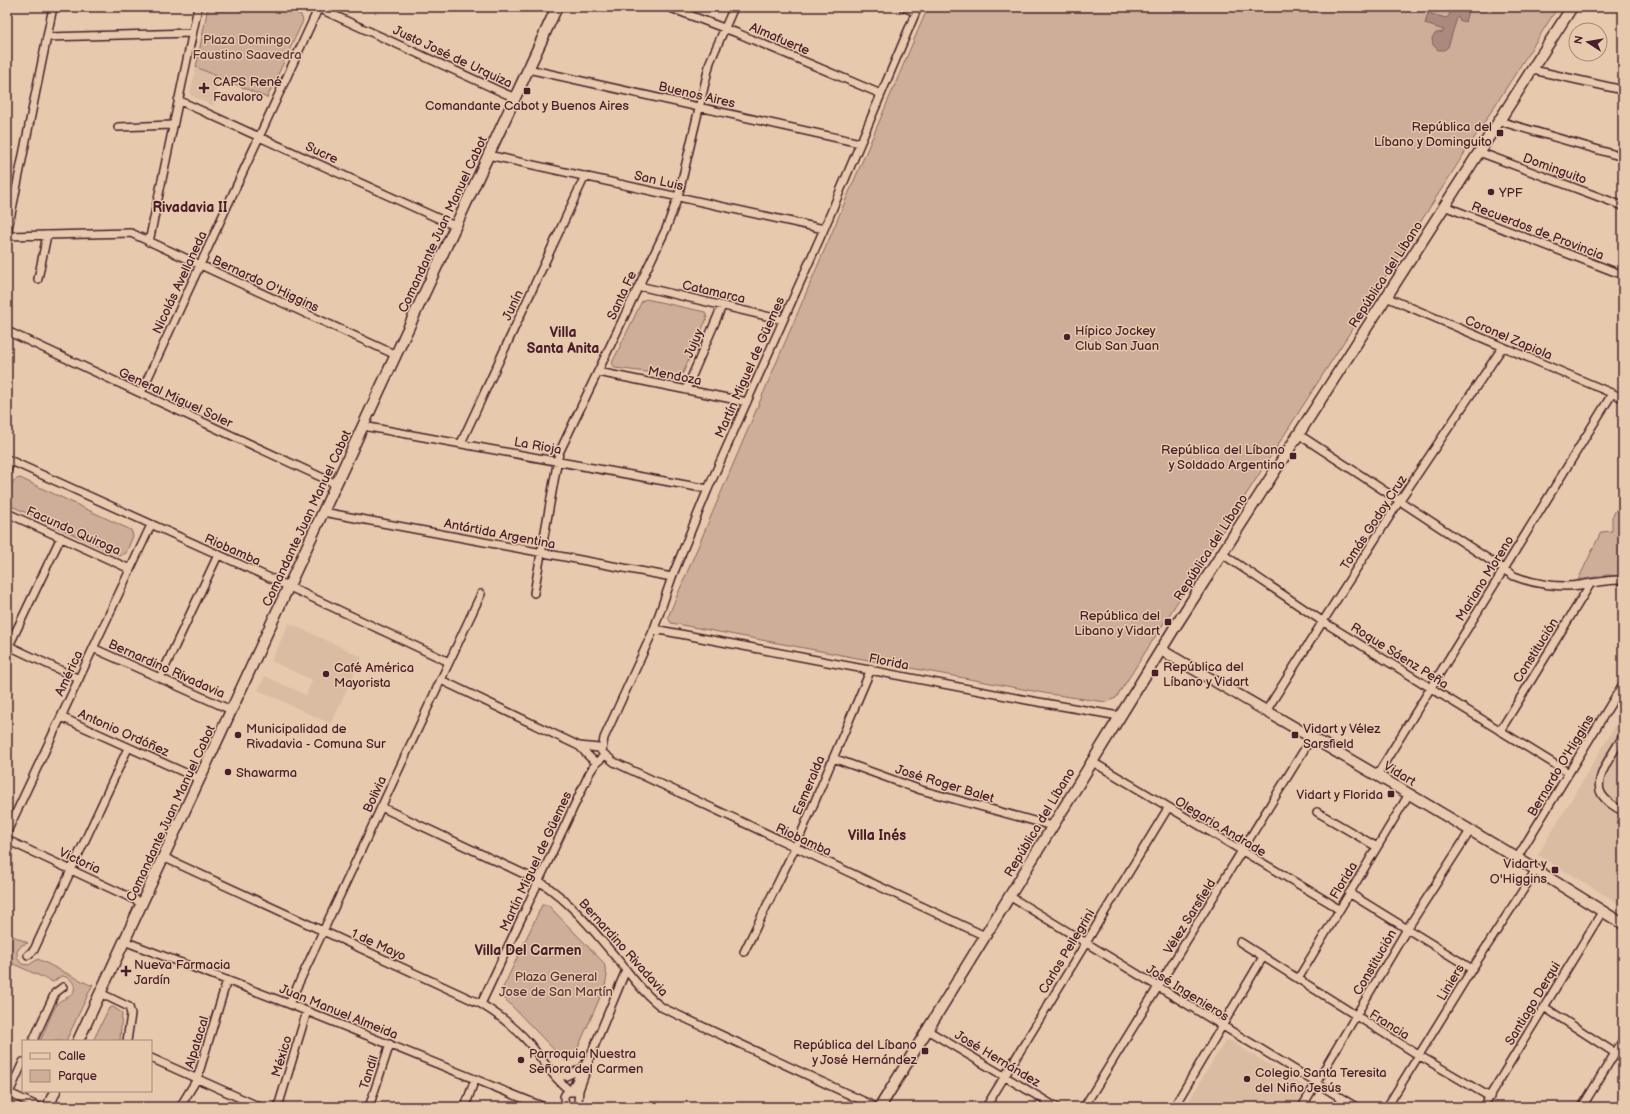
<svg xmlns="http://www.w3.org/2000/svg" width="1630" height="1114" viewBox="0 0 1630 1114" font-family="'Balsamiq Sans',sans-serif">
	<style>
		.built { fill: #dabca2 }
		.green { fill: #ceae98; stroke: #8c6662 }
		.water { fill: #ab897c; stroke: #845f5c }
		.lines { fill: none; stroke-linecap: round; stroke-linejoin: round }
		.street-casing { stroke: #4a1f2b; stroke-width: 10 }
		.secondary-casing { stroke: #4a1f2b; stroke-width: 13 }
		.street { stroke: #e7caad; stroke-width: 7 }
		.secondary { stroke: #e7caad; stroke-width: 10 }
		.poi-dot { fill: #4a1f2b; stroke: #e7caad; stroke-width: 1.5 }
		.labels { text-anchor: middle; stroke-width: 3; stroke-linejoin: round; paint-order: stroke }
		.street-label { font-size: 13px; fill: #4a1f2b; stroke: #e7caad }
		.park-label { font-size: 13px; fill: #5e343b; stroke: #e7caad }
		.poi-label { font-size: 13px; fill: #4a1f2b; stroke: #e7caad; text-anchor: start }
		.neighbourhood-label { font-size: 14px; font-weight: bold; fill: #4a1f2b; stroke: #e7caad }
	</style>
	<rect width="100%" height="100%" fill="#e7caad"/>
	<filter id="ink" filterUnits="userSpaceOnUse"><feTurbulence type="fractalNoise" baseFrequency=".025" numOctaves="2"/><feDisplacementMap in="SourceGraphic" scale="8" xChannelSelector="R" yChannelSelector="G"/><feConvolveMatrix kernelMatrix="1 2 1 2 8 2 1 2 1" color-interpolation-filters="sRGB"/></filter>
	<g filter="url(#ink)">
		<path class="built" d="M 196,67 L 219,77 L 213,106 L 190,95 Z
			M 289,623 L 362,657 L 331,724 L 258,690 L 265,676 L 306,695 L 312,680 L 271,661 Z
			M 1623,713 L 1623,906 L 1538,855 Z
			M 1229,1040 L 1303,1085 L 1305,1091 L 1295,1107 L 1185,1107 L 1225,1041 Z"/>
		<path class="green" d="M 208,7 L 284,7 L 301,15 L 303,21 L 267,98 L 196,67 Z
			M 928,7 L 1558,7 L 1116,698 L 1106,702 L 1049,694 L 671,623 L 668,617 Z
			M 646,299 L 705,312 L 707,318 L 683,373 L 678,376 L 615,368 L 612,363 L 642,301 Z
			M 20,478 L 131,530 L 133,536 L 126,553 L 120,556 L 7,504 L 7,494 L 14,480 Z
			M 1623,498 L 1623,576 L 1607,575 L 1578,580 L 1601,532 L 1612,531 L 1612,517 Z
			M 542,905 L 548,905 L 604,963 L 607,976 L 605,986 L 573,1059 L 565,1061 L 503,997 L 501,992 Z
			M 7,933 L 28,943 L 22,945 L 17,951 L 17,958 L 22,964 L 29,965 L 38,959 L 90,985 L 93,984 L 66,1041 L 40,1041 C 46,1029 50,1015 57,1004 C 61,998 69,999 73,993 C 78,984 69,976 61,976 L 53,982 L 7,961 Z
			M 113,1007 L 122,1013 L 120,1041 L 93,1041 L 109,1008 Z"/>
		<path class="water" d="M 1451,7 L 1469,7 L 1465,22 L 1459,20 L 1459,17 L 1457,18 L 1448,47 L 1444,50 L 1438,50 L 1433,45 L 1432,38 L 1436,33 L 1443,32 L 1444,30 L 1425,24 L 1428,13 L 1446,18 L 1449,16 Z"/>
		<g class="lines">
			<defs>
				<path id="street" d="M 316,7 L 515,98
					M 668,7 L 737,33 L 881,94
					M 903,7 L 915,12
					M 47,37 L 192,33
					M 528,69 L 860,143
					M 1533,70 L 1623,90
					M 178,100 L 455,226
					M 1499,121 L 1623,157
					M 118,127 L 173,125
					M 1479,152 L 1623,206
					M 488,155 L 824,229
					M 1444,206 L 1623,275
					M 7,234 L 53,7
					M 7,236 L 131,233 L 396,355
					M 149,242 L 198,7
					M 38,279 L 47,235
					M 639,286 L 783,320
					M 1386,297 L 1623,398
					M 7,331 L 336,484
					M 598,372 L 747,402
					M 686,390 L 722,306
					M 141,393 L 319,7
					M 363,426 L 708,489
					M 1298,434 L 1514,576 C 1534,584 1559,588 1580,585 C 1595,583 1608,579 1623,580
					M 461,443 L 585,176
					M 7,459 L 279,582 L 449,662
					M 7,470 L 11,461
					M 323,512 L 672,577
					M 7,513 L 130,569
					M 1221,553 L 1322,621 L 1569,773
					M 534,593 L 559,453 L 666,229 L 678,197 L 710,62 L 734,7
					M 654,629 L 1027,700 L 1119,716
					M 9,646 L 79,679
					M 93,648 L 231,710
					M 7,650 L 61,537
					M 160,678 L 218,555
					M 441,680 L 579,746 C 585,751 590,760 597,762
					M 1266,711 L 1400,500 L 1502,348
					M 61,717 L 199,779
					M 1500,731 L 1591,583
					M 1623,736 C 1616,749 1593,778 1601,793 C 1605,801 1616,808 1623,811
					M 602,751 L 604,738 L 654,629 L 672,577 L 708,489 L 824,229 L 918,7
					M 603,753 L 614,762 L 985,936
					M 833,758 L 921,790 L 1052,826
					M 1091,761 L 1330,903 L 1339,910
					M 1377,775 L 1612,394
					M 381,807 L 539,881 C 573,903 597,935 623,966 C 635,981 647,997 663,1008 L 876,1107
					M 1317,812 L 1377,847
					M 7,832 L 151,525
					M 7,840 L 142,903
					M 163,857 L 481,1004 C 499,1015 515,1027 529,1043 C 540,1056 557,1083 571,1091
					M 1517,858 L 1623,684
					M 1349,893 L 1472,969
					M 1009,896 L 1356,1107
					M 124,941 L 289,1004 L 544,1107
					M 1240,942 L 1420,1056 L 1490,1097
					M 744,952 L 795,848 L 871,669
					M 28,955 L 34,950 L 128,748
					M 1298,979 L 1409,794
					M 100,993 L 129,1007 L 131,1014 L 127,1041
					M 289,1004 L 481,594
					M 481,1004 L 590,772 L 596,763 L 603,757 L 603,753 L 599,748 L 579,746
					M 1544,1007 L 1615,1053
					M 927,1030 L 1056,1107
					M 33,1041 L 55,993 L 63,987
					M 151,1058 L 260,1107
					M 555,1076 L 566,1076 L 581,1069
					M 571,1091 L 582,1069 L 587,1061
					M 7,1092 L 39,1107
					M 9,1093 L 23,1062
					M 180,1107 L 197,1079 L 227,980
					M 278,1107 L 307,1011
					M 369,1107 L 390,1044
					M 465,1107 L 475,1079
					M 566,1107 C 565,1101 561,1096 568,1092 L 574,1092
					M 572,1107 L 578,1103 L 579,1090 L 586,1071 L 589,1059 L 626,970
					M 986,1107 L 1168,808
					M 1084,1107 L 1312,737
					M 1174,1107 L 1263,957
					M 1302,1107 L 1407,929 L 1470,831
					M 1387,1107 L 1472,969 L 1536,870
					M 1483,1107 L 1602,912
					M 1582,1107 L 1623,1040"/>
				<path id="secondary" d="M 1161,650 L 1409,794 L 1517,858 L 1623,924
					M 78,1041 L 557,7
					M 48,1107 L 55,1091
					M 880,1107 L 1175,627 L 1572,7"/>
			</defs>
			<use href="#street" class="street-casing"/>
			<use href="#secondary" class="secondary-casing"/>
			<use href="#street" class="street"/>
			<use href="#secondary" class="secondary"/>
		</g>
	</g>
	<g class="poi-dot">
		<path d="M202 82h4v4h4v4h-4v4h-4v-4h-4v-4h4z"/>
		<rect x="523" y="87" width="8" height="8" rx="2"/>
		<rect x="1496" y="129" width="8" height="8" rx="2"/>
		<circle cx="1491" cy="192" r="4"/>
		<circle cx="1067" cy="337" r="4"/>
		<rect x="1289" y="452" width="8" height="8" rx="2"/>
		<rect x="1164" y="618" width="8" height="8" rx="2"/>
		<rect x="1151" y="669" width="8" height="8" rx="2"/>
		<circle cx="326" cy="674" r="4"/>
		<circle cx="238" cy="735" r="4"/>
		<rect x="1291" y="731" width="8" height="8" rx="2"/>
		<circle cx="228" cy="772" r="4"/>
		<rect x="1387" y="790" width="8" height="8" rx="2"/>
		<rect x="1551" y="866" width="8" height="8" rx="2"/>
		<path d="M124 965h4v4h4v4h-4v4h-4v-4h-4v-4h4z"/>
		<rect x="921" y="1047" width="8" height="8" rx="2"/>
		<circle cx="521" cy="1060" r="4"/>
		<circle cx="1247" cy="1079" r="4"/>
	</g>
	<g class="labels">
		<g class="street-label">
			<text transform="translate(780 38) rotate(23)" y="5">Almafuerte</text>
			<text transform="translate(453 56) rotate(25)" y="5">Justo José de Urquiza</text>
			<text transform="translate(697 94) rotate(13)" y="5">Buenos Aires</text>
			<text transform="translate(322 152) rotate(25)" y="5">Sucre</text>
			<text transform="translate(1555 168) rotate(20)" y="5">Dominguito</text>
			<text transform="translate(659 180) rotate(13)" y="5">San Luis</text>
			<text transform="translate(442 224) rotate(-65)" y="5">Comandante Juan Manuel Cabot</text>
			<text transform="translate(1538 230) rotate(21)" y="5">Recuerdos de Provincia</text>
			<text transform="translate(1385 274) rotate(-57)" y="5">República del Líbano</text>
			<text transform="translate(179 282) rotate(-65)" y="5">Nicolás Avellaneda</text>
			<text transform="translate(266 283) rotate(25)" y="5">Bernardo O'Higgins</text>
			<text transform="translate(714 291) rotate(13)" y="5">Catamarca</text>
			<text transform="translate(621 295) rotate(-65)" y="5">Santa Fe</text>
			<text transform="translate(512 305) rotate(-65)" y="5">Junín</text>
			<text transform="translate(1509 337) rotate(23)" y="5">Coronel Zapiola</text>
			<text transform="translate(693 343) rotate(-67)" y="5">Jujuy</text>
			<text transform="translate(749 367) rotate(-66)" y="5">Martín Miguel de Güemes</text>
			<text transform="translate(675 375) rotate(11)" y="5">Mendoza</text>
			<text transform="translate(176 397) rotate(25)" y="5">General Miguel Soler</text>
			<text transform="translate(538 445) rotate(10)" y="5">La Rioja</text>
			<text transform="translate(306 518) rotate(-65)" y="5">Comandante Juan Manuel Cabot</text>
			<text transform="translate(1373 522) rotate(-57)" y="5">Tomás Godoy Cruz</text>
			<text transform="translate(74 530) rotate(24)" y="5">Facundo Quiroga</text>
			<text transform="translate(500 533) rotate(11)" y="5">Antártida Argentina</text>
			<text transform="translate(1210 547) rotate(-57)" y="5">República del Líbano</text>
			<text transform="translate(233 549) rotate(24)" y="5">Riobamba</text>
			<text transform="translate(1484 578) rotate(-58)" y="5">Mariano Moreno</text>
			<text transform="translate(1535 650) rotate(-58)" y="5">Constitución</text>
			<text transform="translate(1400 655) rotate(32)" y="5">Roque Sáenz Peña</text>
			<text transform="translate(889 661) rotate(11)" y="5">Florida</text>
			<text transform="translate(167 668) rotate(24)" y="5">Bernardino Rivadavia</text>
			<text transform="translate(68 673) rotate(-65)" y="5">América</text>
			<text transform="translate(124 732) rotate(24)" y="5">Antonio Ordóñez</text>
			<text transform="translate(1560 765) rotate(-59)" y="5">Bernardo O'Higgins</text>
			<text transform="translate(1400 773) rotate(31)" y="5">Vidart</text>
			<text transform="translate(945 783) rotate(17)" y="5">José Roger Balet</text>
			<text transform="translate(808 785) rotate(-67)" y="5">Esmeralda</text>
			<text transform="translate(374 794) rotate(-65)" y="5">Bolivia</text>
			<text transform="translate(170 813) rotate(-65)" y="5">Comandante Juan Manuel Cabot</text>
			<text transform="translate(1039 822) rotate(-59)" y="5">República del Líbano</text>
			<text transform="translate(1221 826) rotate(31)" y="5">Olegario Andrade</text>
			<text transform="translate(804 839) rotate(25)" y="5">Riobamba</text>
			<text transform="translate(80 860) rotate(25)" y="5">Victoria</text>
			<text transform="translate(535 861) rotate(-65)" y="5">Martín Miguel de Güemes</text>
			<text transform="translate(1343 880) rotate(-59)" y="5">Florida</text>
			<text transform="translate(1189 916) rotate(-58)" y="5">Vélez Sarsfield</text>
			<text transform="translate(379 944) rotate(25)" y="5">1 de Mayo</text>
			<text transform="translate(624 947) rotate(48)" y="5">Bernardino Rivadavia</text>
			<text transform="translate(1066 951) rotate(-59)" y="5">Carlos Pellegrini</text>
			<text transform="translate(1374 962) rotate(-60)" y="5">Constitución</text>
			<text transform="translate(1450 982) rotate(-59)" y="5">Liniers</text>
			<text transform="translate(1188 992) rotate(32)" y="5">José Ingenieros</text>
			<text transform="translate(1532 1003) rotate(-59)" y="5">Santiago Derqui</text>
			<text transform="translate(339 1011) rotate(22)" y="5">Juan Manuel Almeida</text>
			<text transform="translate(1390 1024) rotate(32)" y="5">Francia</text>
			<text transform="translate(196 1042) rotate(-73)" y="5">Alpatacal</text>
			<text transform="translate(281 1056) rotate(-73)" y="5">México</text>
			<text transform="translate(998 1058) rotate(31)" y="5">José Hernández</text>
			<text transform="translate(368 1072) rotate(-72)" y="5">Tandil</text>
		</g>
		<g class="park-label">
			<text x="247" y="44">Plaza Domingo<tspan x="247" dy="15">Faustino Saavedra</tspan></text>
			<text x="556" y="981">Plaza General<tspan x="556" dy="15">Jose de San Martín</tspan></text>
		</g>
		<g class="poi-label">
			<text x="213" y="86">CAPS René<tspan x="213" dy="15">Favaloro</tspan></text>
			<text x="527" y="110" text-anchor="middle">Comandante Cabot y Buenos Aires</text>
			<text x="1492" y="131" text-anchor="end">República del<tspan x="1492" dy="15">Líbano y Dominguito</tspan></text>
			<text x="1499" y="197">YPF</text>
			<text x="1075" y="335">Hípico Jockey<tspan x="1075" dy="15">Club San Juan</tspan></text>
			<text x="1285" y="454" text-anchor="end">República del Líbano<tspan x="1285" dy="15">y Soldado Argentino</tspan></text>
			<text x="1160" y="620" text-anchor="end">República del<tspan x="1160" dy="15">Libano y Vidart</tspan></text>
			<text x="1163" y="671">República del<tspan x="1163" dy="15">Líbano y Vidart</tspan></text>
			<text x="334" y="672">Café América<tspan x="334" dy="15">Mayorista</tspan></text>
			<text x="246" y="733">Municipalidad de<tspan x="246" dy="15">Rivadavia - Comuna Sur</tspan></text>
			<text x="1303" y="733">Vidart y Vélez<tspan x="1303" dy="15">Sarsfield</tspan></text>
			<text x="236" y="777">Shawarma</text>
			<text x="1383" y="799" text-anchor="end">Vidart y Florida</text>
			<text x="1547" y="868" text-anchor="end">Vidart y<tspan x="1547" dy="15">O'Higgins</tspan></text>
			<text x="134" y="969">Nueva Farmacia<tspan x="134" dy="15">Jardín</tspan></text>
			<text x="917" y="1049" text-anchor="end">República del Líbano<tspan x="917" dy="15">y José Hernández</tspan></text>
			<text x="529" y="1058">Parroquia Nuestra<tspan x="529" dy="15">Señora del Carmen</tspan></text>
			<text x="1255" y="1077">Colegio Santa Teresita<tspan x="1255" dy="15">del Niño Jesús</tspan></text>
		</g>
		<g class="neighbourhood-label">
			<text x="190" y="212">Rivadavia II</text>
			<text x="563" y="337">Villa<tspan x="563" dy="16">Santa Anita</tspan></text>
			<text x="877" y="840">Villa Inés</text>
			<text x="528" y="955">Villa Del Carmen</text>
		</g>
	</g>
	<rect width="1630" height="1114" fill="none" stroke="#e7caad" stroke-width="24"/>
	<rect x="12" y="12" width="1606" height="1090" fill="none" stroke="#4a1f2b" stroke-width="1.5" filter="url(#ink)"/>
	<rect x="22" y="1040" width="130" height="52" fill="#e7caad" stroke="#a88679"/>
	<rect x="30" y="1053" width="20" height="6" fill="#e7caad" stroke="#a88679"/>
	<text x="58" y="1060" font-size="12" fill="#4a1f2b">Calle</text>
	<rect x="30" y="1070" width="20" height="12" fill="#ceae98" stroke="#a88679"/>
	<text x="58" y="1080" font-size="12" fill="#4a1f2b">Parque</text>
	<g transform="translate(1588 42) rotate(282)"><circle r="19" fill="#e7caad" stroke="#a88679"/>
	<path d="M0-3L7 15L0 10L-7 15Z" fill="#4a1f2b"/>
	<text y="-6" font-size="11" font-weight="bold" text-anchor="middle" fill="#4a1f2b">N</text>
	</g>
</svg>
